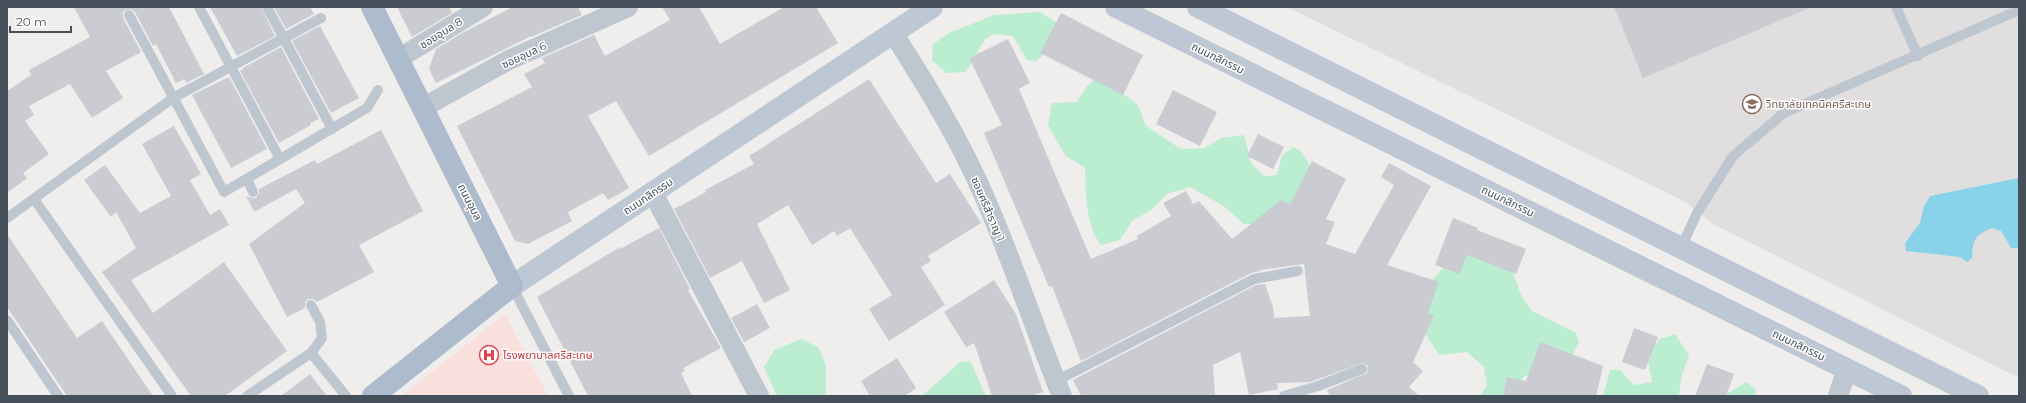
<svg xmlns="http://www.w3.org/2000/svg" width="2026" height="403" viewBox="0 0 2026 403" font-family="Montserrat,'Noto Sans Thai',sans-serif">
	<style>
		.education { fill: #e1dedf }
		.medical { fill: #fae0dd }
		.green { fill: #bbeed0 }
		.water { fill: #89d3ea }
		.building { fill: #caccd2 }
		.lines { fill: none; stroke-linecap: round; stroke-linejoin: round }
		.service { stroke: #bec7cf; stroke-width: 10 }
		.minor { stroke: #bec7cf; stroke-width: 20 }
		.secondary { stroke: #bec8d4; stroke-width: 22 }
		.primary { stroke: #adbccc; stroke-width: 22 }
		.labels { text-anchor: middle; stroke-width: 3; stroke-linejoin: round; paint-order: stroke }
		.street-label { font-size: 11px; fill: #46505a; stroke: #fff }
		.education-label { font-size: 11px; fill: #785e54; stroke: #fff; text-anchor: start }
		.health-label { font-size: 11px; fill: #be3a42; stroke: #fff; text-anchor: start }
	</style>
	<rect width="100%" height="100%" fill="#f0eded"/>
	<path class="education" d="M 1287,7 L 2019,7 L 2019,378 L 1713,224 L 1684,201 Z"/>
	<path class="medical" d="M 505,314 L 548,396 L 401,396 Z"/>
	<path class="green" d="M 1040,12 L 1056,22 L 1057,42 L 1036,61 L 1027,60 L 1013,36 L 994,34 L 985,39 L 966,72 L 947,73 L 932,61 L 933,44 L 949,33 L 994,15 Z
		M 1099,75 L 1138,105 L 1146,126 L 1181,149 L 1204,148 L 1222,138 L 1244,135 L 1251,163 L 1264,176 L 1277,175 L 1282,155 L 1294,147 L 1302,152 L 1312,169 L 1297,207 L 1264,224 L 1244,224 L 1222,205 L 1190,187 L 1167,194 L 1151,210 L 1132,221 L 1120,240 L 1101,245 C 1085,224 1086,192 1085,168 L 1065,155 L 1048,125 L 1052,103 L 1077,102 L 1087,86 Z
		M 1470,244 L 1511,267 L 1521,295 L 1532,311 L 1576,333 L 1579,342 L 1570,359 L 1554,369 L 1525,376 L 1502,396 L 1479,396 L 1487,386 L 1484,367 L 1467,352 L 1439,355 L 1418,322 L 1429,284 L 1454,255 Z
		M 1675,334 L 1689,355 L 1681,378 L 1679,396 L 1603,396 L 1610,370 L 1620,370 L 1634,385 L 1652,382 L 1647,355 L 1660,339 Z
		M 801,339 L 818,347 L 826,365 L 826,396 L 777,396 L 764,367 L 774,350 Z
		M 970,361 L 986,396 L 922,396 L 960,362 Z
		M 1747,382 L 1756,390 L 1755,396 L 1723,396 Z"/>
	<path class="water" d="M 2019,178 L 2019,248 L 2011,248 L 2001,231 L 1992,228 C 1974,235 1973,240 1972,258 L 1967,262 L 1960,257 L 1906,251 L 1905,243 L 1920,223 L 1924,206 L 1930,196 Z"/>
	<path class="building" d="M 74,7 L 169,7 L 204,74 L 186,83 L 184,79 L 176,83 L 156,44 L 153,46 L 135,12 L 130,9 L 126,10 L 123,12 L 123,18 L 141,52 L 106,71 L 123,98 L 92,118 L 70,84 L 29,106 L 34,115 L 25,121 L 49,154 L 23,173 L 27,178 L 7,193 L 7,91 L 31,75 L 29,70 L 90,37 Z
		M 210,7 L 261,7 L 275,36 L 237,56 Z
		M 274,7 L 310,7 L 314,14 L 286,29 Z
		M 397,7 L 449,7 L 452,13 L 412,37 Z
		M 513,7 L 578,7 L 582,15 L 531,37 L 531,36 L 436,83 L 429,69 L 436,49 L 462,33 Z
		M 662,7 L 699,7 L 720,44 L 784,7 L 816,7 L 838,43 L 649,156 L 616,101 L 588,116 L 629,188 L 608,200 L 603,193 L 568,212 L 572,221 L 528,244 L 515,241 L 457,126 L 532,87 L 524,74 L 545,63 L 542,58 L 594,35 L 605,56 L 670,20 Z
		M 1614,7 L 1812,7 L 1643,78 Z
		M 1061,13 L 1143,55 L 1123,95 L 1040,53 Z
		M 320,26 L 359,98 L 331,113 L 292,41 Z
		M 1008,39 L 1030,83 L 1019,89 L 1091,259 L 1138,239 L 1137,236 L 1171,216 L 1163,203 L 1186,191 L 1193,204 L 1199,201 L 1232,239 L 1281,200 L 1290,204 L 1312,161 L 1346,179 L 1326,219 L 1335,222 L 1326,244 L 1355,254 L 1394,185 L 1381,177 L 1389,163 L 1431,186 L 1387,265 L 1439,282 L 1428,313 L 1434,316 L 1413,362 L 1423,371 L 1409,387 L 1419,396 L 1330,396 L 1327,390 L 1367,373 L 1368,366 L 1363,363 L 1310,382 L 1277,383 L 1278,389 L 1249,395 L 1240,352 L 1213,365 L 1215,395 L 1081,396 L 1073,380 L 1256,285 L 1265,284 L 1273,307 L 1274,318 L 1310,316 L 1304,264 L 1260,270 L 1260,271 L 1251,273 L 1081,361 L 1052,286 L 1049,287 L 984,133 L 1002,125 L 969,58 Z
		M 281,47 L 319,119 L 310,123 L 311,125 L 279,143 L 240,71 L 243,69 L 243,68 Z
		M 229,77 L 267,149 L 231,168 L 192,95 Z
		M 869,79 L 936,183 L 950,174 L 981,223 L 928,256 L 931,261 L 921,267 L 945,305 L 889,341 L 869,309 L 892,295 L 850,228 L 837,236 L 834,231 L 812,245 L 788,205 L 757,224 L 790,290 L 764,303 L 742,261 L 710,278 L 674,209 L 706,192 L 705,190 L 754,164 L 749,156 Z
		M 1173,90 L 1217,112 L 1200,146 L 1156,124 Z
		M 174,126 L 201,174 L 190,180 L 210,215 L 220,209 L 229,225 L 131,280 L 153,313 L 224,262 L 287,351 L 225,396 L 191,396 L 102,272 L 136,248 L 116,212 L 111,217 L 84,180 L 105,165 L 140,213 L 171,196 L 142,144 Z
		M 381,130 L 423,211 L 359,245 L 374,272 L 317,302 L 314,299 L 308,299 L 305,302 L 305,308 L 287,317 L 249,244 L 305,203 L 296,189 L 254,212 L 246,196 L 252,198 L 256,198 L 259,193 L 259,189 L 315,160 L 317,164 Z
		M 1258,134 L 1284,147 L 1273,169 L 1247,156 Z
		M 1453,218 L 1478,228 L 1477,230 L 1526,249 L 1516,274 L 1467,255 L 1460,274 L 1435,265 Z
		M 659,228 L 690,289 L 688,290 L 721,348 L 683,368 L 685,371 L 681,373 L 692,396 L 588,396 L 537,297 L 620,247 L 620,249 Z
		M 7,234 L 77,338 L 102,321 L 153,396 L 67,396 L 7,307 Z
		M 994,280 L 1016,314 L 1043,392 L 1030,396 L 992,396 L 974,343 L 966,347 L 944,312 Z
		M 757,304 L 770,328 L 744,342 L 731,318 Z
		M 1634,328 L 1658,337 L 1645,370 L 1622,362 Z
		M 1540,342 L 1603,366 L 1596,396 L 1503,396 L 1507,377 L 1526,381 Z
		M 897,358 L 916,388 L 905,396 L 870,396 L 861,381 Z
		M 1707,364 L 1734,374 L 1726,396 L 1695,396 Z
		M 310,374 L 327,396 L 281,396 Z"/>
	<g class="lines">
		<path class="service" d="M 199,7 L 280,159
			M 267,7 L 332,129
			M 1896,7 L 1918,56
			M 129,15 L 224,192 L 367,108 L 378,90
			M 247,179 L 253,192
			M 34,199 L 172,396
			M 7,218 L 173,98 L 321,18
			M 1681,248 L 1697,213 L 1733,156 L 1784,113 L 2019,10
			M 512,286 L 569,396
			M 7,320 L 58,396
			M 311,353 L 346,396
			M 1056,381 L 1254,279 L 1298,271
			M 247,396 L 311,353 L 322,338 L 320,322 L 311,305
			M 1284,396 L 1318,386 L 1362,369"/>
		<path class="minor" d="M 893,33 C 927,86 960,140 985,198 C 1013,262 1035,330 1062,396
			M 398,59 L 483,7
			M 422,108 L 509,60 L 628,7
			M 653,193 L 759,396
			M 1838,396 L 1847,369"/>
		<path class="secondary" d="M 1116,7 L 1901,396
			M 1198,7 L 1978,396
			M 512,286 L 932,7"/>
		<path class="primary" d="M 372,7 L 512,286 L 373,396"/>
	</g>
	<defs>
		<symbol id="university-ring" viewBox="-11 -11 22 22"><circle r="9.5" fill="#fff" stroke="#8d6e63" stroke-width="1.5"/><path d="M0-5L7-2L0 1L-7-2ZM-4 1L0 2.5L4 1V4Q0 6-4 4Z" fill="#8d6e63"/></symbol>
		<symbol id="hospital-ring" viewBox="-11 -11 22 22"><circle r="9.5" fill="#fff" stroke="#e0444e" stroke-width="1.5"/><path d="M-5-5h3v3.5h4V-5h3V5h-3V1.5h-4V5h-3Z" fill="#e0444e"/></symbol>
	</defs>
	<g fill-rule="evenodd">
		<use href="#university-ring" x="1741" y="93" width="22" height="22"/>
		<use href="#hospital-ring" x="478" y="344" width="22" height="22"/>
	</g>
	<g class="labels">
		<g class="street-label">
			<text transform="translate(441 33) rotate(-32)" y="4">ซอยอุบล 8</text>
			<text transform="translate(524 55) rotate(-25)" y="4">ซอยอุบล 6</text>
			<text transform="translate(1218 58) rotate(26)" y="4">ถนนกสิกรรม</text>
			<text transform="translate(648 196) rotate(-34)" y="4">ถนนกสิกรรม</text>
			<text transform="translate(1508 201) rotate(26)" y="4">ถนนกสิกรรม</text>
			<text transform="translate(470 202) rotate(63)" y="4">ถนนอุบล</text>
			<text transform="translate(988 209) rotate(67)" y="4">ซอยศรีสำราญ 1</text>
			<text transform="translate(1799 345) rotate(26)" y="4">ถนนกสิกรรม</text>
		</g>
		<g class="education-label">
			<text x="1766" y="108">วิทยาลัยเทคนิคศรีสะเกษ</text>
		</g>
		<g class="health-label">
			<text x="503" y="359">โรงพยาบาลศรีสะเกษ</text>
		</g>
	</g>
	<rect width="2026" height="403" fill="none" stroke="#46505a" stroke-width="16"/>
	<path d="M10 26v6h61v-6" fill="none" stroke="#46505a" stroke-width="2"/>
	<text x="16" y="26" font-size="12" fill="#46505a" stroke="#ffffff" stroke-width="3" paint-order="stroke">20 m</text>
</svg>
